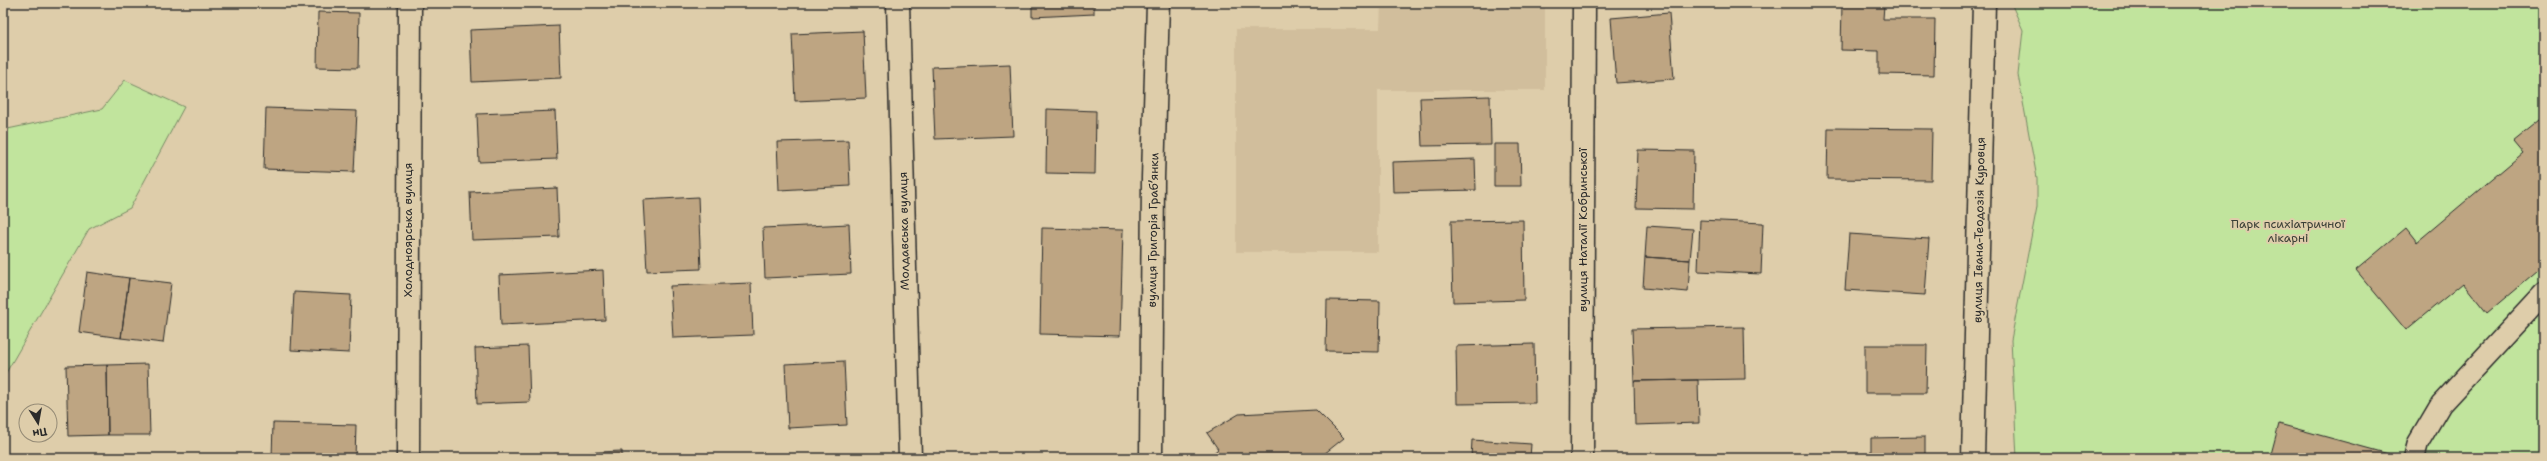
<svg xmlns="http://www.w3.org/2000/svg" width="2547" height="461" viewBox="0 0 2547 461" font-family="'Shantell Sans',sans-serif">
	<style>
		.built { fill: #d1be9c }
		.green { fill: #c1e49d; stroke: #768864 }
		.building { fill: #bea582; stroke: #2b2b2b }
		.lines { fill: none; stroke-linecap: round; stroke-linejoin: round }
		.lane-casing { stroke: #2b2b2b; stroke-width: 23 }
		.street-casing { stroke: #2b2b2b; stroke-width: 25 }
		.lane { stroke: #decdaa; stroke-width: 20 }
		.street { stroke: #decdaa; stroke-width: 22 }
		.labels { text-anchor: middle; stroke-width: 4; stroke-linejoin: round; paint-order: stroke }
		.park-label { font-size: 12px; fill: #3a3e36; stroke: #decdaa }
		.street-label { font-size: 12px; fill: #2b2b2b; stroke: #decdaa }
	</style>
	<rect width="100%" height="100%" fill="#decdaa"/>
	<filter id="ink" filterUnits="userSpaceOnUse"><feTurbulence type="fractalNoise" baseFrequency=".025" numOctaves="2"/><feDisplacementMap in="SourceGraphic" scale="8" xChannelSelector="R" yChannelSelector="G"/><feConvolveMatrix kernelMatrix="1 2 1 2 8 2 1 2 1" color-interpolation-filters="sRGB"/></filter>
	<g filter="url(#ink)">
		<path class="built" d="M 1381,3 L 1545,3 L 1545,90 L 1378,90 L 1378,252 L 1236,252 L 1236,29 L 1380,29 Z"/>
		<path class="green" d="M 2011,3 L 2544,3 L 2544,458 L 2017,458 L 2011,340 L 2037,207 L 2037,178 L 2018,75 L 2023,30 Z
			M 125,80 L 184,107 L 130,208 L 89,229 L 3,378 L 3,130 L 102,109 Z"/>
		<path class="building" d="M 1032,3 L 1094,3 L 1094,14 L 1032,17 Z
			M 1842,4 L 1884,5 L 1883,19 L 1935,19 L 1934,75 L 1879,74 L 1879,51 L 1841,50 Z
			M 318,12 L 359,13 L 358,68 L 317,67 Z
			M 1669,13 L 1674,79 L 1616,83 L 1611,18 Z
			M 559,26 L 561,78 L 472,82 L 470,30 Z
			M 863,31 L 866,98 L 795,101 L 792,34 Z
			M 1010,64 L 1013,136 L 935,139 L 932,67 Z
			M 1490,96 L 1491,145 L 1422,146 L 1420,98 Z
			M 266,108 L 357,111 L 354,172 L 264,169 Z
			M 1047,109 L 1096,111 L 1095,174 L 1046,173 Z
			M 555,111 L 557,159 L 479,162 L 477,114 Z
			M 2544,116 L 2544,265 L 2487,313 L 2463,283 L 2406,330 L 2356,270 L 2406,228 L 2417,242 L 2523,153 L 2513,141 Z
			M 1828,128 L 1932,129 L 1931,180 L 1827,179 Z
			M 848,140 L 850,186 L 779,190 L 777,142 Z
			M 1494,144 L 1520,144 L 1521,186 L 1494,186 Z
			M 1638,150 L 1694,151 L 1693,209 L 1636,208 Z
			M 1475,159 L 1476,190 L 1393,192 L 1392,162 Z
			M 557,188 L 559,237 L 472,240 L 470,192 Z
			M 698,197 L 701,269 L 647,271 L 643,200 Z
			M 1523,220 L 1524,300 L 1453,302 L 1451,221 Z
			M 1700,220 L 1763,223 L 1761,274 L 1698,271 Z
			M 849,224 L 851,274 L 765,278 L 763,228 Z
			M 1647,226 L 1693,229 L 1690,260 L 1645,257 Z
			M 1042,228 L 1123,230 L 1120,336 L 1040,334 Z
			M 1849,234 L 1929,239 L 1925,295 L 1845,290 Z
			M 1645,257 L 1690,260 L 1688,292 L 1643,288 Z
			M 603,270 L 605,320 L 501,325 L 499,275 Z
			M 87,272 L 129,278 L 121,338 L 79,332 Z
			M 129,278 L 171,283 L 163,343 L 121,338 Z
			M 751,283 L 753,335 L 673,338 L 670,286 Z
			M 294,292 L 351,295 L 349,353 L 291,350 Z
			M 1327,300 L 1380,301 L 1379,352 L 1326,351 Z
			M 1744,327 L 1745,379 L 1634,381 L 1632,329 Z
			M 1534,344 L 1535,403 L 1457,404 L 1456,346 Z
			M 1865,345 L 1927,345 L 1926,393 L 1865,393 Z
			M 528,346 L 530,402 L 477,404 L 475,348 Z
			M 844,361 L 847,425 L 788,428 L 785,364 Z
			M 148,364 L 150,435 L 108,435 L 107,365 Z
			M 107,365 L 108,435 L 68,436 L 66,366 Z
			M 1698,380 L 1699,423 L 1635,425 L 1634,381 Z
			M 1316,410 L 1344,438 L 1319,458 L 1208,458 L 1218,449 L 1207,433 L 1239,414 Z
			M 273,423 L 356,425 L 355,458 L 272,458 Z
			M 2279,424 L 2396,456 L 2396,458 L 2270,458 Z
			M 1925,437 L 1925,458 L 1871,458 L 1871,438 Z
			M 1472,440 L 1531,444 L 1530,458 L 1471,458 Z
			M 622,451 L 622,458 L 554,458 L 554,454 Z"/>
		<g class="lines">
			<defs>
				<path id="lane" d="M 2414,458 L 2418,443 L 2441,404 L 2544,293"/>
				<path id="street" d="M 898,3 L 910,458
					M 408,458 L 410,3
					M 1151,458 L 1153,178 L 1158,3
					M 1582,458 L 1584,3
					M 1973,458 L 1984,3"/>
			</defs>
			<use href="#lane" class="lane-casing"/>
			<use href="#street" class="street-casing"/>
			<use href="#lane" class="lane"/>
			<use href="#street" class="street"/>
		</g>
	</g>
	<g class="labels">
		<g class="park-label">
			<text x="2288" y="228">Парк психіатричної<tspan x="2288" dy="14">лікарні</tspan></text>
		</g>
		<g class="street-label">
			<text transform="translate(408 230) rotate(-90)" y="4">Холодноярська вулиця</text>
			<text transform="translate(1153 230) rotate(-89)" y="4">вулиця Григорія Грабʼянки</text>
			<text transform="translate(1583 230) rotate(-90)" y="4">вулиця Наталії Кобринської</text>
			<text transform="translate(1979 230) rotate(-89)" y="4">вулиця Івана-Теодозія Куровця</text>
			<text transform="translate(904 231) rotate(-91)" y="4">Молдавська вулиця</text>
		</g>
	</g>
	<rect width="2547" height="461" fill="none" stroke="#decdaa" stroke-width="16"/>
	<rect x="8" y="8" width="2531" height="445" fill="none" stroke="#2b2b2b" stroke-width="1.5" filter="url(#ink)"/>
	<g transform="translate(38 423) rotate(169)"><circle r="19" fill="#decdaa" stroke="#968c77"/>
	<path d="M0-3L7 15L0 10L-7 15Z" fill="#2b2b2b"/>
	<text y="-6" font-size="11" font-weight="bold" text-anchor="middle" fill="#2b2b2b">Пн</text>
	</g>
</svg>
